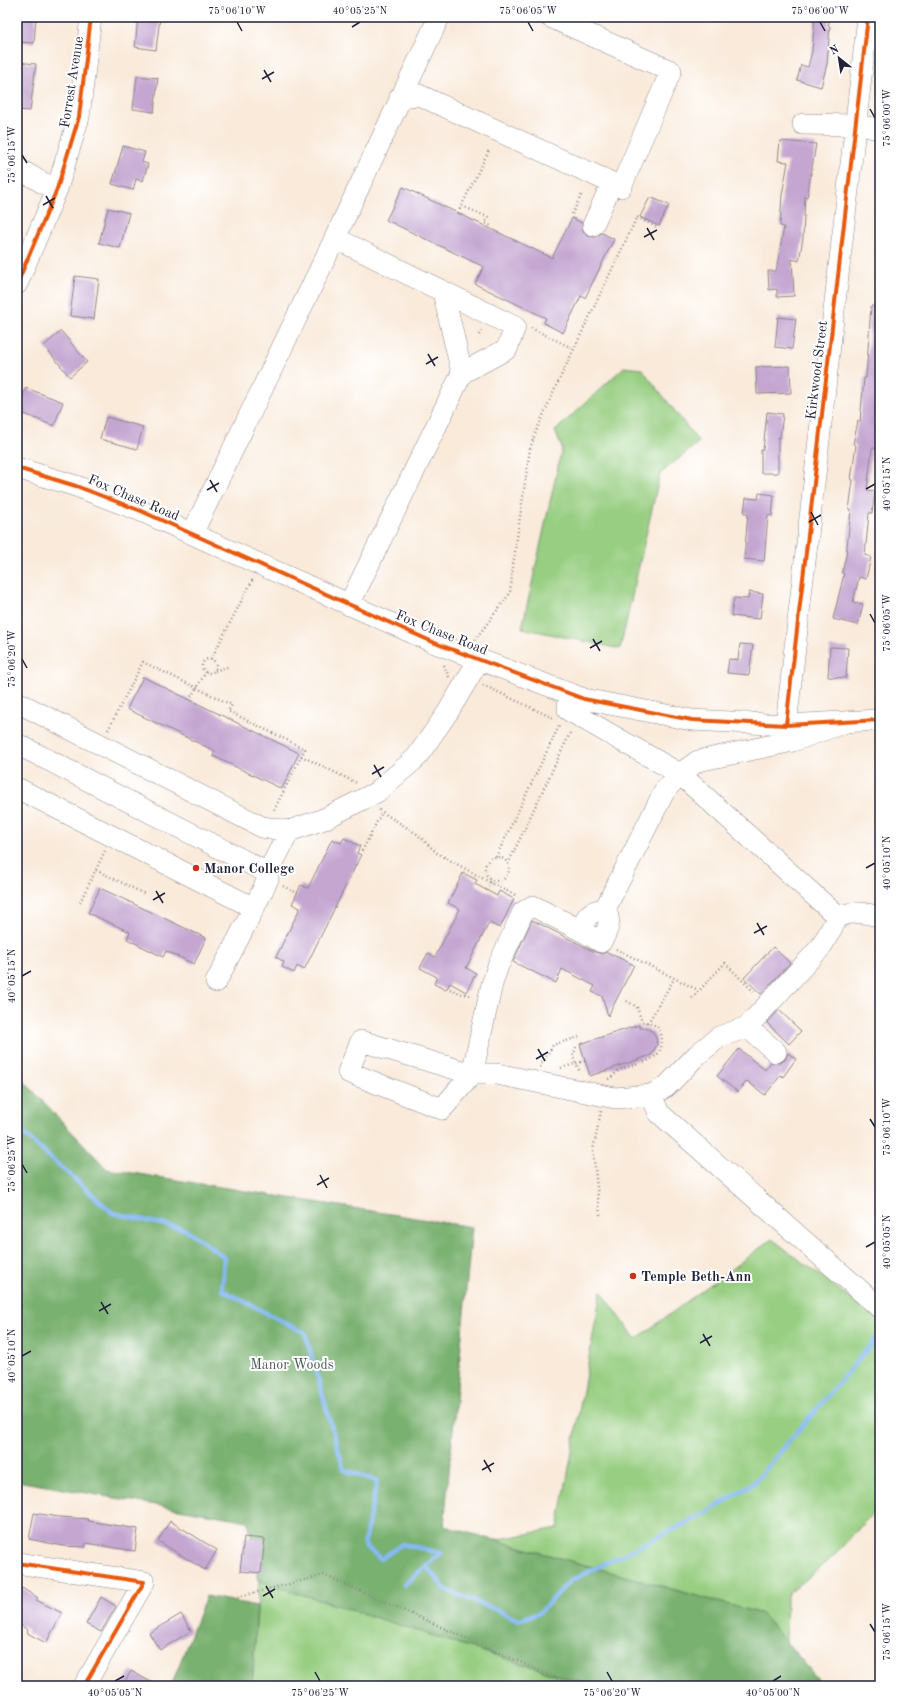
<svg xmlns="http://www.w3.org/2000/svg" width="897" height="1703" viewBox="0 0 897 1703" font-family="'Old Standard TT',serif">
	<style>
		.green { fill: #97ce81; stroke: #5c785e }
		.forest { fill: #79b16f; stroke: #4e6a55 }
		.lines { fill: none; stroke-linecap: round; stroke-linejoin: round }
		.stream { stroke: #87baf4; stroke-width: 4.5 }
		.building { fill: #c4a6d1 }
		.minor-casing { stroke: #8e868a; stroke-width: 22 }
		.path { stroke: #8e868a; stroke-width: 2.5; stroke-dasharray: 1 3; stroke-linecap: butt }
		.minor { stroke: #fff; stroke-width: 21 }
		.cycleway-casing { stroke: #fff; stroke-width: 6 }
		.cycleway { stroke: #e8590c; stroke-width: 4 }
		.ticks { fill: none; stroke: #22223b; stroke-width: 1.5 }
		.poi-dot { fill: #c8321e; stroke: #fff; stroke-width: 1.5 }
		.labels { text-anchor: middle; stroke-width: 4; stroke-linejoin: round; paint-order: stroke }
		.street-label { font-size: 14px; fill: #22223b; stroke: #fff }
		.poi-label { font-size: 14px; font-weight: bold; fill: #22223b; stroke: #fff; text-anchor: start }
		.park-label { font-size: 14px; fill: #4b5e54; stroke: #fff }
		.neatline { fill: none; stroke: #22223b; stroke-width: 1.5 }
		.ticks-label { font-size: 10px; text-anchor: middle; fill: #22223b }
	</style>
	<rect width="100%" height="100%" fill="#fff"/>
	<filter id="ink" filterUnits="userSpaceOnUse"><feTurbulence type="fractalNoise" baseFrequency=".025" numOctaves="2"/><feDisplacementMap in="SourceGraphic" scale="8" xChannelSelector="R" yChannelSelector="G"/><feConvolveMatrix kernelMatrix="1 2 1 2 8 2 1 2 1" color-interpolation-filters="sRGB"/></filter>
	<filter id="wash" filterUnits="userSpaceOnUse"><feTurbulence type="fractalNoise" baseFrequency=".012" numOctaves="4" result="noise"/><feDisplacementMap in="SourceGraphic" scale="16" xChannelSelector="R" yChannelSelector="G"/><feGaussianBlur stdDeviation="0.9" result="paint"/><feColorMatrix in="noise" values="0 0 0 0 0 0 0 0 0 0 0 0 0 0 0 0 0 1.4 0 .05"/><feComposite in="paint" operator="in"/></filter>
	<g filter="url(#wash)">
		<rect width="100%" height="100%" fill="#f9eada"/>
		<path class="green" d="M 624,367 L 642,369 L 699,442 L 660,474 L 620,649 L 522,628 L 562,448 L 555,431 Z
			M 772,1239 L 880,1321 L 880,1505 L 832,1558 L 787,1595 L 786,1642 L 762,1614 L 495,1540 L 558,1528 L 601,1291 L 636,1339 Z
			M 259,1581 L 593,1686 L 252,1686 Z"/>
		<path class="forest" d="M 17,1074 L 107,1169 L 472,1227 L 444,1526 L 762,1614 L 824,1686 L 593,1686 L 259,1581 L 248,1521 L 17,1481 Z
			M 206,1596 L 257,1606 L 252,1686 L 171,1686 Z"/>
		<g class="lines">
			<path class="stream" d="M 17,1128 L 113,1213 L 187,1230 L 224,1257 L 222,1290 L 305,1333 L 344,1470 L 377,1481 L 364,1545 L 381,1559 L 402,1544 L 441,1553 L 404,1585
				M 426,1566 L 446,1590 L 499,1611 L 518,1620 L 539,1613 L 570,1581 L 706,1513 L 754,1483 L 880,1334"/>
		</g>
		<g id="blocks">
			<path class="building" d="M 17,17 L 36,17 L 34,43 L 17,42 Z
				M 138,17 L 160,17 L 156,50 L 135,47 Z
				M 815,17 L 830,17 L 828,26 L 830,26 L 827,64 L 821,87 L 797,80 L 801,65 L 808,67 L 812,51 Z
				M 17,62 L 36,64 L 30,111 L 17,110 Z
				M 137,76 L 158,78 L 154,112 L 133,109 Z
				M 780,141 L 816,144 L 807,197 L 805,196 L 803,238 L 799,261 L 792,259 L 794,296 L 777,297 L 777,289 L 769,290 L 768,271 L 776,271 L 784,227 L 780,226 L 782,195 L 788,162 L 778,161 Z
				M 123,146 L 145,152 L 142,162 L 148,164 L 143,181 L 136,179 L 133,190 L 112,184 Z
				M 403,187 L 552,258 L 572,218 L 582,223 L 583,232 L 588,236 L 595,237 L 602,233 L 614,239 L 585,298 L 581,296 L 563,333 L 544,323 L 546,318 L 475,284 L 484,267 L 386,220 Z
				M 650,197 L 669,205 L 659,226 L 640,217 Z
				M 108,208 L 129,213 L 120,248 L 99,243 Z
				M 75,276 L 99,279 L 94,319 L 70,316 Z
				M 871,306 L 880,306 L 880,391 L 877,424 L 880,425 L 880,443 L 879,449 L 872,448 L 867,490 L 875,491 L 872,513 L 869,513 L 865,555 L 871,557 L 866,579 L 859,577 L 853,602 L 863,604 L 858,625 L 833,619 L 844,574 L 842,573 L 846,556 L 851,510 L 849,510 L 853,480 L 851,479 L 856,445 L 853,444 L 858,421 L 860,421 L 864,378 L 866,378 Z
				M 778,317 L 796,319 L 792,349 L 775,347 Z
				M 61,331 L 87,362 L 70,377 L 44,346 Z
				M 790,366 L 791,393 L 757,394 L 756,367 Z
				M 26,388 L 63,402 L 54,426 L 17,411 Z
				M 767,412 L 783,414 L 780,438 L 778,437 L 778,473 L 761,473 L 761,450 L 763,450 Z
				M 106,417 L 143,427 L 137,449 L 100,439 Z
				M 759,493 L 774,495 L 772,516 L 768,515 L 764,561 L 744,559 L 748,513 L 744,513 L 746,498 L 758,499 Z
				M 749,592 L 763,594 L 760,619 L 731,616 L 734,598 L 748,599 Z
				M 740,644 L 753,645 L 749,675 L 727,673 L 729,659 L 738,660 Z
				M 830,647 L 848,648 L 846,678 L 828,677 Z
				M 143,677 L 299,753 L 282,789 L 213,756 L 215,751 L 127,709 Z
				M 344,838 L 360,846 L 357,853 L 361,855 L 304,970 L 297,966 L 294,973 L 282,967 L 284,962 L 276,957 L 300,908 L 292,904 L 301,885 L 308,888 L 332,839 L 341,843 Z
				M 463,873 L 477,880 L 475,884 L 497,896 L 499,891 L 514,899 L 500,928 L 489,923 L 466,968 L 476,973 L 466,992 L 450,983 L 446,990 L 434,984 L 437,977 L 420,968 L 428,953 L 435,957 L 460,909 L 448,903 Z
				M 100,888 L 206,938 L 194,964 L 166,951 L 163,957 L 127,939 L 130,932 L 88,913 Z
				M 532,920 L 595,952 L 601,954 L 607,952 L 634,965 L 608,1016 L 602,996 L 592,992 L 595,986 L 562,969 L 556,983 L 513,962 Z
				M 773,947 L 790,963 L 761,994 L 744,978 Z
				M 779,1010 L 801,1031 L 789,1044 L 767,1023 Z
				M 639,1025 L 640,1028 L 646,1028 L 653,1032 L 656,1038 L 657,1045 L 651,1055 L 590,1076 L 580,1044 Z
				M 739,1049 L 765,1070 L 771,1062 L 780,1063 L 785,1060 L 788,1053 L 796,1059 L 783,1077 L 781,1075 L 765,1095 L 747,1081 L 738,1092 L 717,1076 Z
				M 34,1513 L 59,1517 L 88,1519 L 88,1521 L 138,1529 L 135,1551 L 86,1543 L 86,1547 L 63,1546 L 29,1539 Z
				M 170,1521 L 217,1550 L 205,1570 L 158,1541 Z
				M 244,1537 L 265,1539 L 261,1573 L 240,1571 Z
				M 22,1588 L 38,1598 L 36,1600 L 62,1613 L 46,1643 L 27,1633 L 28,1630 L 17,1623 L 17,1595 Z
				M 101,1597 L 116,1606 L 101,1632 L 86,1624 Z
				M 181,1614 L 191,1631 L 160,1650 L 149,1633 Z
				M 131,1671 L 158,1686 L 122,1686 Z"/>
		</g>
	</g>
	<g filter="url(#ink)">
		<use href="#blocks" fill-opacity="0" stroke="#8e868a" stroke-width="1"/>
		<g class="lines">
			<defs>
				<path id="minor" d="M 400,97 L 419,95 L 621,187 L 671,71 L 550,17
					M 803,124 L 856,125 L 880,129
					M 17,168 L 43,183 L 57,189
					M 593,225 L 612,183
					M 335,238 L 439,17
					M 17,284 L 57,189 L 79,117 L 91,17
					M 443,292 L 462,373
					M 17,468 L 76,486 L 141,511 L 435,643 L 584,699 L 692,720 L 786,725 L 880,720
					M 192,534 L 335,238 L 515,327 L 507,349 L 462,373 L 349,605
					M 569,694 L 568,710 L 680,774 L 838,917 L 821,947 L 747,1027 L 776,1052
					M 17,702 L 262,827 L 289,831 L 324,819 L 377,792 L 416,758 L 448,712 L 479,660
					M 786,725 L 868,17
					M 17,744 L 268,873
					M 17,788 L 254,908 L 268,879 L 268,873 L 289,831
					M 838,917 C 853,911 864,912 880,917
					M 582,931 L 601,942 C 608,930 612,922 605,909
					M 216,982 L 254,908
					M 747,1027 L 719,1037 L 697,1055 L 666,1087 L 651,1095 L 615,1098 L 497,1074 L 472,1074 L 361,1041 L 348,1072 L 442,1109 L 472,1074 L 492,984 L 498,966 L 523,912 L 533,906 L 582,931 C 586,916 588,911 605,909 L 665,790 L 680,774 L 698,761 L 793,741 L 846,722
					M 651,1095 L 659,1113 L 880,1308
					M 17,1563 L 144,1582 L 84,1686"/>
			</defs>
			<use href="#minor" class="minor-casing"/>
			<path class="path" d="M 462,206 L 488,217 L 485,223 L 491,226
				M 458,213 L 489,150
				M 572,214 L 582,194
				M 531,328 L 574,349
				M 479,335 L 482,329
				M 475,640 L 510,593 L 514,558 L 530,449 L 535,434 L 552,395 L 637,217 L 657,227
				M202 666a7 7 0 1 1 14 0a7 7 0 1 1-14 0Z
				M 211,659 L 253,579
				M 444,665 L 449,677
				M 215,671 L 230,666
				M 483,685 L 553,718
				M 189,700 L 206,672
				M 108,730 L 143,662 L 232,705 L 228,711 L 305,749 L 274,810
				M 301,756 L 357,783
				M 379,810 L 417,834 L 437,853 L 491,883 L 517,896
				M 362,851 L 382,812
				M485 869a12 12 0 1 1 24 0a12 12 0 1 1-24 0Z
				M 496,857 L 560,724
				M 508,864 L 571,731
				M 96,870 L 145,894
				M 283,886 L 297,893
				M 486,890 L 491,883
				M 80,902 L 105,851
				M 616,949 L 698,990
				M 450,989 L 462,994 L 473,995
				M 692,998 L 725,963 L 755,993
				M 648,1023 L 674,979
				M 576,1047 L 573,1057 L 580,1072
				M 540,1067 L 553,1045 L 579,1037
				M 561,1068 L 585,1061
				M 608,1079 C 613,1077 616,1072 620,1070 C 638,1062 667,1063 661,1034 C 659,1026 651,1022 642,1022 L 637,1007 L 625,1000
				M 600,1215 L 593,1150 L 601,1111
				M 238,1597 L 324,1575 L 574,1686"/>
			<use href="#minor" class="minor"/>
			<defs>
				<path id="cycleway" d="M 17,284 L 57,189 L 79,117 L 91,17
					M 17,468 L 76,486 L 141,511 L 435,643 L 584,699 L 692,720 L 786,725 L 880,720
					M 786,725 L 868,17
					M 17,1563 L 144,1582 L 84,1686"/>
			</defs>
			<use href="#cycleway" class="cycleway-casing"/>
			<use href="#cycleway" class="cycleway"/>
		</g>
	</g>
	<path class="ticks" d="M 237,22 L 242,31M 528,22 L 533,31M 820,22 L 825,31M 352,27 L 360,22M 264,70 L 271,82M 262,79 L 274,72M 870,109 L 875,118M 22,155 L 27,163M 46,196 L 53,208M 43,205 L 55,198M 647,228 L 654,240M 644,237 L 657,230M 428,354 L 435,366M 426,364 L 438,357M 210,480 L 217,492M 866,489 L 875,484M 207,490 L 219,483M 811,512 L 818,525M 809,522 L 821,515M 870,614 L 875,623M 593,639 L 600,651M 590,648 L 602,641M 22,659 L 27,668M 374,765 L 381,777M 372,774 L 384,767M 866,868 L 875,863M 156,891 L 163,903M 153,900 L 165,893M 757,923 L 764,935M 754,933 L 767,926M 22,976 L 31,971M 538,1049 L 545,1061M 536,1059 L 548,1052M 870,1119 L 875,1127M 22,1164 L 27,1173M 320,1175 L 327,1188M 317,1185 L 329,1178M 866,1247 L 875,1242M 101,1302 L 108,1314M 99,1311 L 111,1304M 703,1334 L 710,1346M 700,1343 L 712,1336M 22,1356 L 31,1351M 484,1460 L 491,1472M 482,1470 L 494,1463M 266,1586 L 273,1598M 263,1596 L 275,1589M 870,1624 L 875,1632M 315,1672 L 320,1681M 607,1672 L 612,1681M 115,1681 L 124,1676M 773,1681 L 781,1676"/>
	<g class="poi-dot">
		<circle cx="196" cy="868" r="4"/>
		<circle cx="633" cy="1276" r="4"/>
	</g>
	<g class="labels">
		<g class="street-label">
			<text transform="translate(71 82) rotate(-81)" y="5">Forrest Avenue</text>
			<text transform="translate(816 370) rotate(-83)" y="5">Kirkwood Street</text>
			<text transform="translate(134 497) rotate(23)" y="5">Fox Chase Road</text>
			<text transform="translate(442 632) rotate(22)" y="5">Fox Chase Road</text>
		</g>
		<g class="poi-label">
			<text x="204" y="873">Manor College</text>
			<text x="641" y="1281">Temple Beth-Ann</text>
		</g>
		<g class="park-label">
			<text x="292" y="1369">Manor Woods</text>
		</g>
	</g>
	<rect width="897" height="1703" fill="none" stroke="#fff" stroke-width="44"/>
	<g transform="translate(839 58) rotate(330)" stroke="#ffffff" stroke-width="3" paint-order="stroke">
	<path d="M0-3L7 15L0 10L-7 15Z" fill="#22223b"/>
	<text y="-6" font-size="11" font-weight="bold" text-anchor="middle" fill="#22223b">N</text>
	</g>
	<rect x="22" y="22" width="853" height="1659" class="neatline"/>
	<g class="ticks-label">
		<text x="237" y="14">75°06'10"W</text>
		<text x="360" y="14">40°05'25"N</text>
		<text x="528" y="14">75°06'05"W</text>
		<text x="820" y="14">75°06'00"W</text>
		<text transform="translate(886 118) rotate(-90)" y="4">75°06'00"W</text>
		<text transform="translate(11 155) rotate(-90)" y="4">75°06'15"W</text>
		<text transform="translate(886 484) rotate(-90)" y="4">40°05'15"N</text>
		<text transform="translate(886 623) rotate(-90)" y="4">75°06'05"W</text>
		<text transform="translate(11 659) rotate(-90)" y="4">75°06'20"W</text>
		<text transform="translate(886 863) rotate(-90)" y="4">40°05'10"N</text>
		<text transform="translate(11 976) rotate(-90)" y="4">40°05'15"N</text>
		<text transform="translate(886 1127) rotate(-90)" y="4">75°06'10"W</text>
		<text transform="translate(11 1164) rotate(-90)" y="4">75°06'25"W</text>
		<text transform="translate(886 1242) rotate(-90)" y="4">40°05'05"N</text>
		<text transform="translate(11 1356) rotate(-90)" y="4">40°05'10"N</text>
		<text transform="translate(886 1632) rotate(-90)" y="4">75°06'15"W</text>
		<text x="115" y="1696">40°05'05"N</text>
		<text x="320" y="1696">75°06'25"W</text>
		<text x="612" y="1696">75°06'20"W</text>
		<text x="773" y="1696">40°05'00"N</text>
	</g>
</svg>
